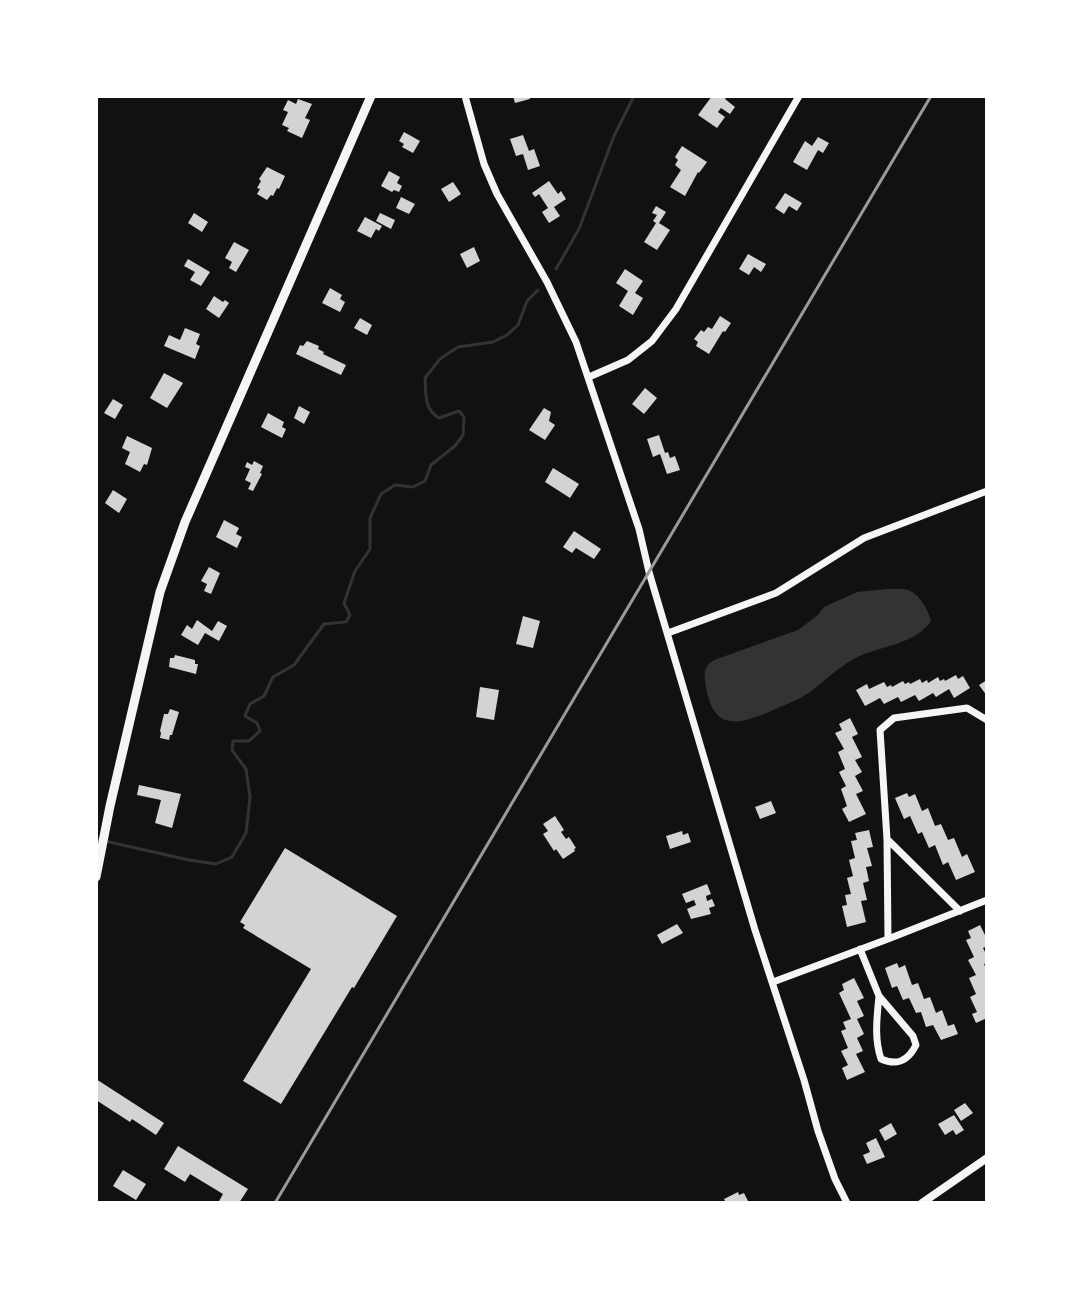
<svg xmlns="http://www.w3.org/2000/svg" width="1083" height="1299" viewBox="0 0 1083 1299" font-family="Figtree,sans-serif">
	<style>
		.water { fill: #333 }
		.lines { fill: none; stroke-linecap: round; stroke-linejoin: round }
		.stream { stroke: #333; stroke-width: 3 }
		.building { fill: #d3d3d3 }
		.minor { stroke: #f5f5f5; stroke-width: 7 }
		.tertiary { stroke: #f5f5f5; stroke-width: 8 }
		.secondary { stroke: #f5f5f5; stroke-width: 9 }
		.rail { stroke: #9a9a9a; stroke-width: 3 }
	</style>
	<rect width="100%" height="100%" fill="#111"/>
	<path class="water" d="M 887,589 C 893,589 902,588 908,590 C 920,594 928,610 931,621 C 914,646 879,645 854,659 C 837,668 825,681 810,692 C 800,699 787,704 776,709 C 737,726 712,733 705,681 C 704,671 705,666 714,660 L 798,630 L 818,615 L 824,607 L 857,592 Z"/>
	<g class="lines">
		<path class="stream" d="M 556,269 L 579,229 L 614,136 L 634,96
			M 96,839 L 189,860 L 216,864 L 232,857 L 246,833 L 250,797 L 246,769 L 232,750 L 233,741 L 249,741 L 260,731 L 257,723 L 245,716 L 250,704 L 264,696 L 273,677 L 294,665 L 324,624 L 346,622 L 350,615 L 344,603 L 355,571 L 370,549 L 370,518 L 381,494 L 395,485 L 413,487 L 425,481 L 431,465 L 455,446 L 463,435 L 464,417 L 459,411 L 439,418 C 424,410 426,393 425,378 L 440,359 L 458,347 L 493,342 L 507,335 L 518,325 L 527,301 L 538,290"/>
	</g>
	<path class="building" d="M 513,96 L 529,96 L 530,99 L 515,103 Z
		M 712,96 L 728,96 L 725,99 L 735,107 L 730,114 L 721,108 L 718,112 L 725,117 L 717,128 L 698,115 Z
		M 298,99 L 312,104 L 305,118 L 310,120 L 302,138 L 287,131 L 289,128 L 282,125 L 288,112 L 283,110 L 288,100 L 296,104 Z
		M 404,132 L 420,141 L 413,153 L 402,147 L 404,144 L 399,141 Z
		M 523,135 L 529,151 L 534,149 L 540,166 L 528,170 L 523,154 L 516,156 L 510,139 Z
		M 818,137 L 829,143 L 823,153 L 818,150 L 807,170 L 793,162 L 805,141 L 812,146 Z
		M 682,146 L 707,162 L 699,173 L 698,172 L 685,196 L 670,187 L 681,170 L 675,165 L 678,160 L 675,157 Z
		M 267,167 L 285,176 L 279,189 L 277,188 L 273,196 L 271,195 L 267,200 L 257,194 L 260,189 L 257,188 L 261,181 L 259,179 Z
		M 389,171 L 400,177 L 397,183 L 402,186 L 399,192 L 394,190 L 392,192 L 381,186 Z
		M 549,181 L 558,194 L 561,191 L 566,199 L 554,207 L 560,216 L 549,223 L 542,212 L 548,208 L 539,194 L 535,197 L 532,193 Z
		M 453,182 L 461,194 L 449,202 L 441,189 Z
		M 785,193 L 802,203 L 797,211 L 789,206 L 784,214 L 775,208 Z
		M 401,197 L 415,204 L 409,214 L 396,208 Z
		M 656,206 L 666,212 L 659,223 L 670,230 L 657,250 L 644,242 L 656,223 L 653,221 L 657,215 L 652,213 Z
		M 194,213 L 208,222 L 202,232 L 188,223 Z
		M 380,213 L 395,220 L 391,229 L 376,221 Z
		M 365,217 L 382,226 L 379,231 L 376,229 L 371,238 L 357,231 Z
		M 234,242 L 249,250 L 236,272 L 229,268 L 232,262 L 225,258 Z
		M 474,247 L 480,261 L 467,268 L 460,254 Z
		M 748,254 L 766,264 L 761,272 L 754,267 L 749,275 L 739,269 Z
		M 188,259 L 210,272 L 201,286 L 190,280 L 195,272 L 184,266 Z
		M 625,269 L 643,281 L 635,293 L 643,298 L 633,315 L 619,306 L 628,291 L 616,283 Z
		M 330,288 L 342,295 L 340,299 L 345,302 L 340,312 L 322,303 Z
		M 214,296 L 223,302 L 225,300 L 229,303 L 219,318 L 206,309 Z
		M 720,316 L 731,323 L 725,332 L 723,331 L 709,354 L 696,346 L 698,342 L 694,339 L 701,330 L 704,332 L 708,327 L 712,329 Z
		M 360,318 L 372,325 L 367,335 L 354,328 Z
		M 185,328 L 200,334 L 196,344 L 200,346 L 195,359 L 164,346 L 169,335 L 180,340 Z
		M 307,341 L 319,346 L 318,349 L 324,352 L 323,354 L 346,365 L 341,375 L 296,354 L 300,345 L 303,346 Z
		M 164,373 L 183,383 L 167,408 L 150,398 Z
		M 645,388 L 657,398 L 644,414 L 632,404 Z
		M 113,399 L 123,405 L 115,419 L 104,413 Z
		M 299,406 L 310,412 L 304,424 L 294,418 Z
		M 544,408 L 551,412 L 549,421 L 555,425 L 545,440 L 529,430 Z
		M 268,413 L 284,422 L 282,427 L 286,429 L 282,438 L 261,427 Z
		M 659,435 L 665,453 L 668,452 L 670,458 L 675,456 L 680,470 L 667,474 L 660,454 L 653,457 L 647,439 Z
		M 127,436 L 152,448 L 147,465 L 144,464 L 140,472 L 125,464 L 130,452 L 122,448 Z
		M 254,461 L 263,466 L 260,473 L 262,474 L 253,491 L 248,489 L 251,483 L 245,480 L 250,469 L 245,467 L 247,462 L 252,465 Z
		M 553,468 L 579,484 L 570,498 L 545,482 Z
		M 113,490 L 127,499 L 119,513 L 105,503 Z
		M 224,520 L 239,528 L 236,534 L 242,537 L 237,548 L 216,537 Z
		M 574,531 L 601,549 L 594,559 L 576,548 L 572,553 L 563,547 Z
		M 209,567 L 220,573 L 211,594 L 204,591 L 207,584 L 201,581 Z
		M 523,616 L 540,621 L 533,648 L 516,644 Z
		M 197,620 L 212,631 L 218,621 L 227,626 L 219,641 L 205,633 L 198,645 L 181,635 L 187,625 L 192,629 Z
		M 175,655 L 195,660 L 195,664 L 198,664 L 196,674 L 169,667 L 170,658 L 174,658 Z
		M 956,675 L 958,679 L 963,676 L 970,688 L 954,698 L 949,689 L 936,697 L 933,693 L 919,701 L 915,695 L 901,702 L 898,697 L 884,704 L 880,698 L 865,706 L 856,690 L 867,684 L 869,689 L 884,682 L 887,687 L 891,685 L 892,687 L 903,681 L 905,684 L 909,682 L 910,684 L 920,679 L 922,683 L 927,680 L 928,683 L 938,677 L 940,681 L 944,679 L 945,681 Z
		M 987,680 L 987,696 L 979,685 Z
		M 480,687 L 499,690 L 494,720 L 476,717 Z
		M 170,709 L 179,712 L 172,735 L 170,735 L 169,740 L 160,738 L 161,733 L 160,731 L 164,714 L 168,714 Z
		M 850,718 L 858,734 L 852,737 L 862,757 L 855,760 L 862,772 L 855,776 L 863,791 L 856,794 L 866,814 L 849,822 L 842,809 L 847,806 L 841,789 L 846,786 L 839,772 L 845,769 L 838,752 L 844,749 L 835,733 L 842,730 L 839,724 Z
		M 139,785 L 181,794 L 172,828 L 155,823 L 161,800 L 137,795 Z
		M 907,793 L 909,797 L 915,794 L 922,811 L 928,808 L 935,826 L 941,824 L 948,840 L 954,838 L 962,857 L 967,854 L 975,872 L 956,880 L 948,862 L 943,865 L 935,845 L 929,848 L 922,832 L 918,834 L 910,816 L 904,819 L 895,798 Z
		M 771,801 L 776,813 L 760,819 L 755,807 Z
		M 555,816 L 564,830 L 561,832 L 566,839 L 569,837 L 576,848 L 574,849 L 575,851 L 563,859 L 556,849 L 554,851 L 543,834 L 548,831 L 543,824 Z
		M 869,830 L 873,847 L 867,848 L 872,866 L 866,867 L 869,881 L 863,883 L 867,900 L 861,901 L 866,922 L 847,927 L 842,906 L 847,905 L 845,895 L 851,894 L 847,878 L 853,876 L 849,860 L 855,858 L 851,841 L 857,840 L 855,833 Z
		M 682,831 L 683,835 L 688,833 L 691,842 L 670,849 L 666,836 Z
		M 285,848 L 397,916 L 354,988 L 352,987 L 281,1104 L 243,1081 L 311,969 L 243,928 L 245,925 L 240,922 Z
		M 707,884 L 711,894 L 706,896 L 707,901 L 712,899 L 715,906 L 709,908 L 711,914 L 691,919 L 687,909 L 696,905 L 694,900 L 686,903 L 682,894 Z
		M 677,924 L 683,933 L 662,944 L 657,935 Z
		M 980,925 L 987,939 L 987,946 L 983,948 L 987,956 L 987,963 L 984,964 L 987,971 L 987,981 L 985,982 L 987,987 L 987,1018 L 976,1023 L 972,1014 L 977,1012 L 970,997 L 976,994 L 969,978 L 976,975 L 968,960 L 974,957 L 966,940 L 971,938 L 968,931 Z
		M 897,963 L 899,968 L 905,965 L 912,985 L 918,983 L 924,999 L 930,997 L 936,1013 L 942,1010 L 948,1026 L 954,1024 L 958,1034 L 941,1040 L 933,1025 L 926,1027 L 921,1012 L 916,1013 L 909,998 L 903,1000 L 897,986 L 892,988 L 885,968 Z
		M 854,978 L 864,998 L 857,1001 L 864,1016 L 857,1019 L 864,1034 L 857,1038 L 863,1051 L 856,1054 L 865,1072 L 847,1080 L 842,1068 L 848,1065 L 841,1051 L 848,1048 L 841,1031 L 846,1029 L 843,1022 L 851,1019 L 839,993 L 844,990 L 842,984 Z
		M 96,1079 L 164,1123 L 156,1135 L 132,1119 L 130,1122 L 96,1100 Z
		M 965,1103 L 973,1113 L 961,1121 L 954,1110 Z
		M 954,1115 L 964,1130 L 956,1135 L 953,1130 L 945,1135 L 938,1124 Z
		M 891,1123 L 897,1134 L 885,1141 L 879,1130 Z
		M 876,1138 L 885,1157 L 867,1164 L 863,1155 L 870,1152 L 866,1143 Z
		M 178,1146 L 248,1189 L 239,1203 L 218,1203 L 223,1194 L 190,1174 L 185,1182 L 164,1169 Z
		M 123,1170 L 146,1184 L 136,1200 L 113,1186 Z
		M 738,1192 L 739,1195 L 744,1193 L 749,1203 L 726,1203 L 724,1199 Z"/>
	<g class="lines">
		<path class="minor" d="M 465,96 L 484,164 L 497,194 L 547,282 L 576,342 L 639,529 L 649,572 L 755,930 L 804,1080 L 818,1131 L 835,1179 L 847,1203
			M 589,377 L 628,360 L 652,341 L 676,309 L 799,96
			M 668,633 L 776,593 L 864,538 L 987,491
			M 887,839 L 960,911
			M 888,939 L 887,839 L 880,730 L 894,718 L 967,708 L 987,720
			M 860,949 L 879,996 L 913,1036 L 916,1045 C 908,1061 897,1066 881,1059 C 874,1038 877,1017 879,996
			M 773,982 L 888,939 L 987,900"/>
		<path class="tertiary" d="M 922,1203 L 987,1158"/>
		<path class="secondary" d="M 96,877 L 110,806 L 160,592 L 185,522 L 371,96"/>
		<path class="rail" d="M 275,1203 L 931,96"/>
	</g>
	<rect width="1083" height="1299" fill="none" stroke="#ffffff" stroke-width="196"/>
</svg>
